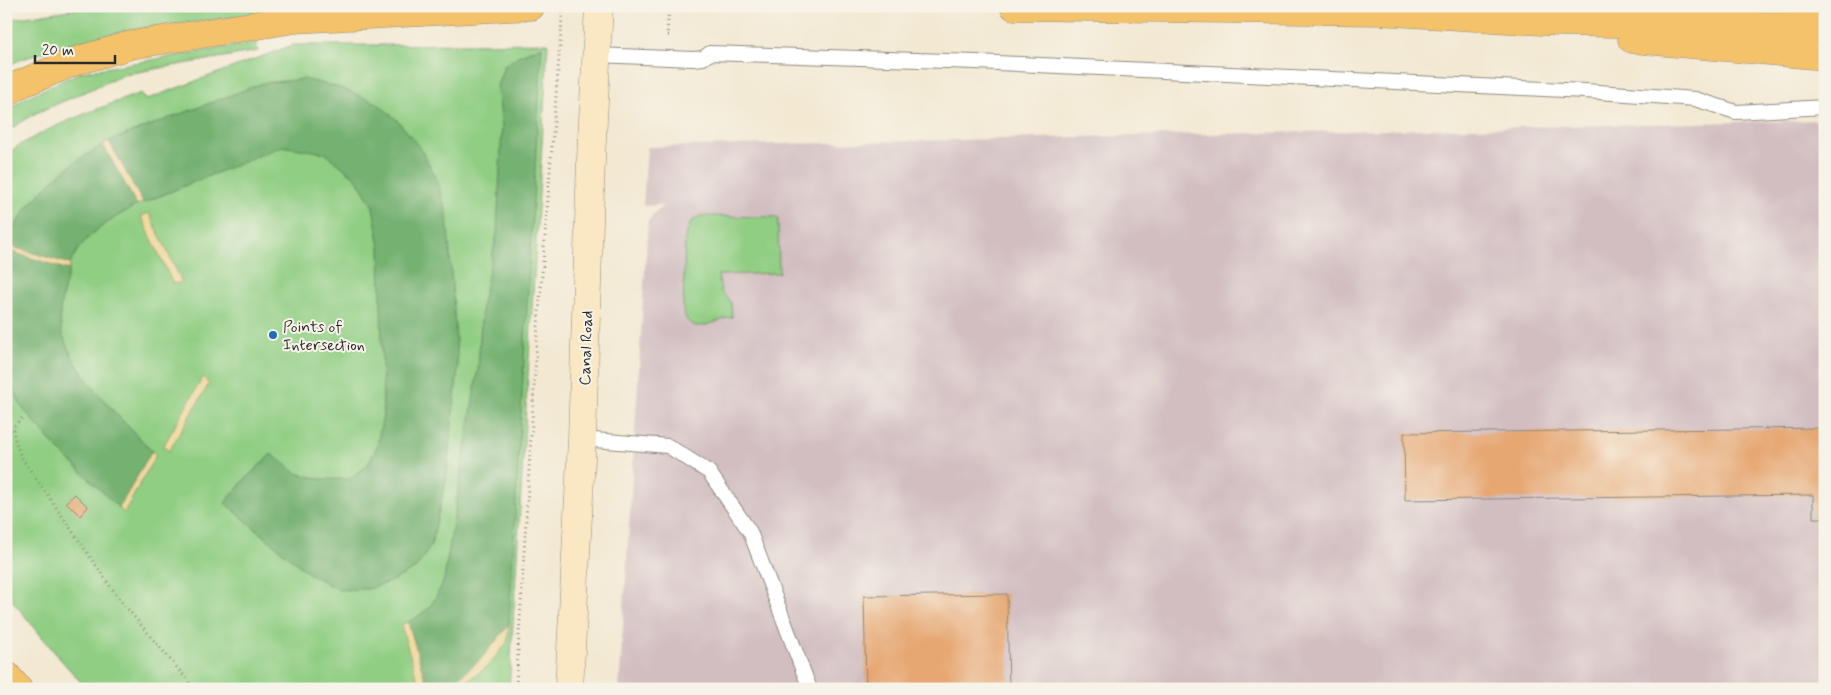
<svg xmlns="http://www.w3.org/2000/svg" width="1831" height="695" viewBox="0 0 1831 695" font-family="Mynerve,sans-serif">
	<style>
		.industrial { fill: #d2bec1 }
		.green { fill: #90ce83; stroke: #5e7c57 }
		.forest { fill: #74b171; stroke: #506e4e }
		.sand { fill: #eeda9e; stroke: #8c8264 }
		.building { fill: #e6a773 }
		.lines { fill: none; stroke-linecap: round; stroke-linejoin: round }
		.lane-casing { stroke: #8f8a7f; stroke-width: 16 }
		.secondary-casing { stroke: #8f8a7f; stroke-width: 29 }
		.highway-casing { stroke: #8f8a7f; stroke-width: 29 }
		.path { stroke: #8f8a7f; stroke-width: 3; stroke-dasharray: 1 4; stroke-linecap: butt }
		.lane { stroke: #fff; stroke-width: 14 }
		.secondary { stroke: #fae7c3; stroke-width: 28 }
		.highway { stroke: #f3c26a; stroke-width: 28 }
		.poi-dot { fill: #1f6fb2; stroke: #f7f3e8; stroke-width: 2 }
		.labels { text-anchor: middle; stroke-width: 4; stroke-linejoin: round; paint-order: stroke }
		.poi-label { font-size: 16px; fill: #2b2b2b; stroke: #f7f3e8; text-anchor: start }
		.street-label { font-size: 16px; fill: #2b2b2b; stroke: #f7f3e8 }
	</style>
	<rect width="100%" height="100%" fill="#f7f3e8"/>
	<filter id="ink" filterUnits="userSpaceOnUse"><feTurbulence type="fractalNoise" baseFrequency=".02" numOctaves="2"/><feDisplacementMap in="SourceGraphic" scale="10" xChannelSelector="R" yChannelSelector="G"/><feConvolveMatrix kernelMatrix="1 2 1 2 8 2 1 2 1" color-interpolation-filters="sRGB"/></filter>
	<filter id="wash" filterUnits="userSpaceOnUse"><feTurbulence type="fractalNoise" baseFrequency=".0096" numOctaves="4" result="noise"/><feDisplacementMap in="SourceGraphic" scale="20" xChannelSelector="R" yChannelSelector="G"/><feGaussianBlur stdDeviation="1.12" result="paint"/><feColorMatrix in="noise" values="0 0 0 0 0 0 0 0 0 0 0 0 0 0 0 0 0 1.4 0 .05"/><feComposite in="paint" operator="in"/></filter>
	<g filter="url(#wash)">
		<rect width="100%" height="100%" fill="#f3e9d3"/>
		<path class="industrial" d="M 1825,120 L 1825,689 L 619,689 L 648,221 L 663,205 L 643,206 L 647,147 Z"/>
		<path class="green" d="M 95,6 L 294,6 L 294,10 L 129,30 L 56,48 L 17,61 L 6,67 L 6,20 Z
			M 257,42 L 258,51 L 126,74 L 34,114 L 6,132 L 6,110 L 29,96 L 81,72 Z
			M 548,43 L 509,689 L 87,689 L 62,661 L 6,593 L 6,154 C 47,126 94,110 141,93 L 145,100 L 293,45 L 387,45 Z
			M 700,216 L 778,217 L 779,273 L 718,275 L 721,291 L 731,303 L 732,317 C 713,320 691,339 683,311 L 685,238 L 691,222 Z"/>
		<path class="forest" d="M 542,46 L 509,625 C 493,646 473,670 451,684 C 445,688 436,689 428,689 L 408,622 C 430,611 435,602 444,579 L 478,369 L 482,304 L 497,233 L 502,125 L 497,86 L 504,66 L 518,56 Z
			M 304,79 L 341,88 L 377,103 L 398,121 L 420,148 L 436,177 L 447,214 L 458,368 L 446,480 L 431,546 L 416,568 L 390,582 L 368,589 L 339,590 L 308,573 L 225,503 L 245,479 L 271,454 L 296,473 L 321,479 L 348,479 L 367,466 L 377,447 L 383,414 L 380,247 L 373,207 L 356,178 L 325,153 L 282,146 L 143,203 L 109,141 L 263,83 Z
			M 103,145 L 137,205 C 111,220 82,235 70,264 L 6,245 C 16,216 45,185 70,166 C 80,158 92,152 103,145 Z
			M 6,250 L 69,270 C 66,285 59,303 60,319 C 63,366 121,418 152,451 L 119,508 L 54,445 L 23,409 L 6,375 Z"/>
		<path class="sand" d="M 109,141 L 143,203 L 137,205 L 103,145 Z
			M 149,213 L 182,282 L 173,284 L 141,216 Z
			M 6,245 L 70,264 L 69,270 L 6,250 Z
			M 203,377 L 209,384 L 169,451 L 164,445 Z
			M 152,451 L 156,455 L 124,513 L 119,508 Z
			M 408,622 L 428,689 L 420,689 L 401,625 Z
			M 509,625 L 507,643 L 487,667 L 455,689 L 436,689 L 450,685 L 481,659 Z"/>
		<g id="blocks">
			<path class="building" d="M 1825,428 L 1825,518 L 1813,518 L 1813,495 L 1405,500 L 1404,433 Z
				M 75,494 L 88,507 L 80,516 L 66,502 Z
				M 1007,594 L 1009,689 L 866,689 L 864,596 Z"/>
		</g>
	</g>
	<g filter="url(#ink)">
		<use href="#blocks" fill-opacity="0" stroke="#8f8a7f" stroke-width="1"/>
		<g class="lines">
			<defs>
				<path id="lane" d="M 596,55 L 693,59 L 703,58 L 710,53 L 976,62 L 1585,91 L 1695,99 L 1736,112 L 1825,107
					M 582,439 L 668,446 L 709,472 L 750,532 L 810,689"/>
				<path id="secondary" d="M 569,689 L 582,439 L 591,159 L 599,6"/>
				<path id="highway" d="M 1014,6 L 1377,11 L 1558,22 L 1825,27
					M 1632,39 L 1825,56
					M 6,93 L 18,85 L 76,61 L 131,45 L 295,19 L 531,6
					M 6,675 L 18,689"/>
			</defs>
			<use href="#lane" class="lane-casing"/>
			<use href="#secondary" class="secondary-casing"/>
			<use href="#highway" class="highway-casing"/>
			<path class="path" d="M 669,6 L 667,35 L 670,35
				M 22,418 L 13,427 L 14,437 L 21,457 L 120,600 L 195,689
				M 516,686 L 537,338 L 563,6"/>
			<use href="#lane" class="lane"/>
			<use href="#secondary" class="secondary"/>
			<use href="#highway" class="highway"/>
		</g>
	</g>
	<circle class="poi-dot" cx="273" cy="335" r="5"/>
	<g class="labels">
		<g class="poi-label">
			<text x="283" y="332">Points of<tspan x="283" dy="18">Intersection</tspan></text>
		</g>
		<g class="street-label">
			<text transform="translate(585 348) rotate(-88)" y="6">Canal Road</text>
		</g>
	</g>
	<rect width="1831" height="695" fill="none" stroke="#f7f3e8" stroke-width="25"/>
	<path d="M35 55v8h80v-8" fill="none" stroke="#2b2b2b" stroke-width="2.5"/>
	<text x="42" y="55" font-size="15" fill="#2b2b2b" stroke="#f7f3e8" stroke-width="4" paint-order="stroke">20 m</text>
</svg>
